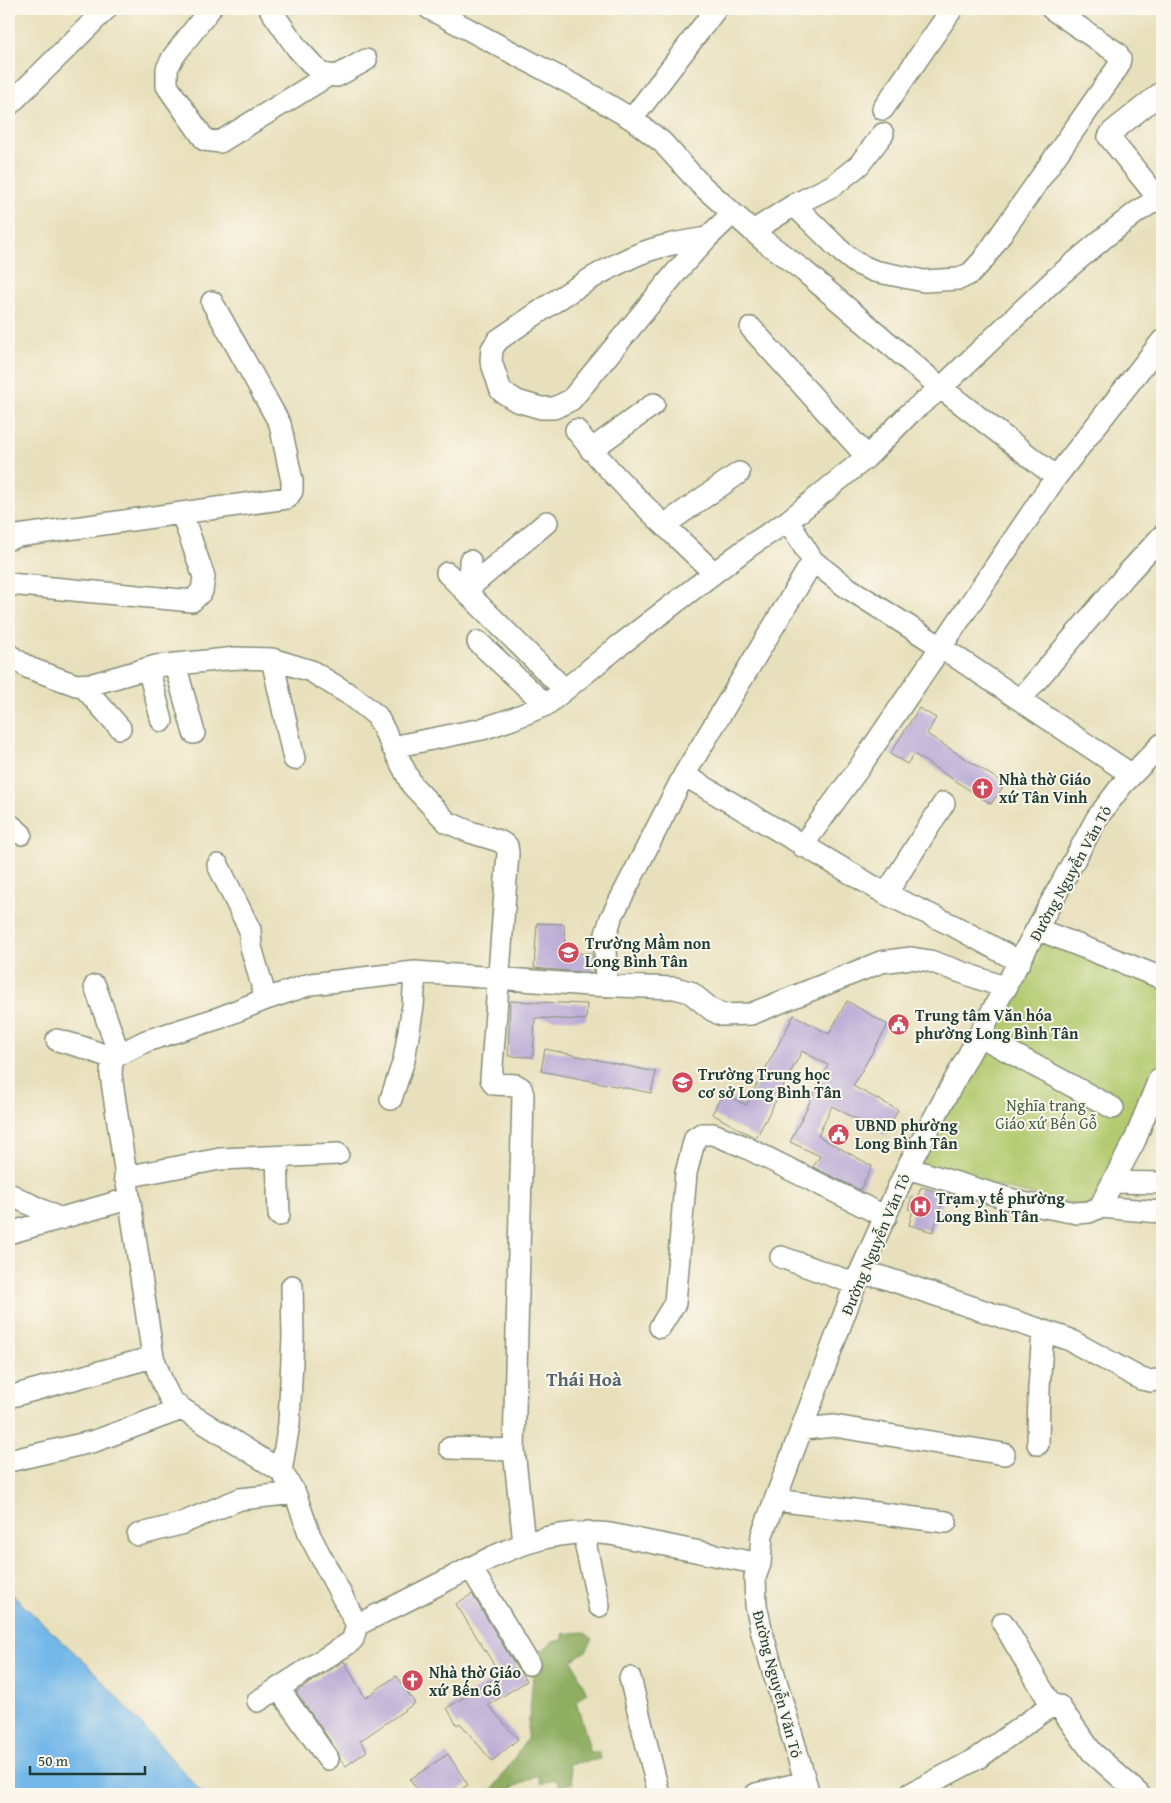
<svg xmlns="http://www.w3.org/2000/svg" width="1171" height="1803" viewBox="0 0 1171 1803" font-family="'Gentium Book Plus',serif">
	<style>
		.green { fill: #b4ca6f; stroke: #6a8452 }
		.forest { fill: #8fae62; stroke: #57764b }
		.water { fill: #73b8e9; stroke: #497a8e }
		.building { fill: #baabd6 }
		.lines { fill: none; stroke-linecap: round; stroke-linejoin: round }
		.minor-casing { stroke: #848e78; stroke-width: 24 }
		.minor { stroke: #fff; stroke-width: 21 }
		.labels { text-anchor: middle; stroke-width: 4; stroke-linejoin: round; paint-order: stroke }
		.poi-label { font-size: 16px; font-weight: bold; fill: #1f3d34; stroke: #fbf7ec; text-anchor: start }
		.street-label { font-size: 16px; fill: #1f3d34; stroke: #fbf7ec }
		.park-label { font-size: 16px; fill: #446043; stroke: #fbf7ec }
		.quarter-label { font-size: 19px; font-weight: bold; fill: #55646d; stroke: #fbf7ec }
	</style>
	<rect width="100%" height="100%" fill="#fbf7ec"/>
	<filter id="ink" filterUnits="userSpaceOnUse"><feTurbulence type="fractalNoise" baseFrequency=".02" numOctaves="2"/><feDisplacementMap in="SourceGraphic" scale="10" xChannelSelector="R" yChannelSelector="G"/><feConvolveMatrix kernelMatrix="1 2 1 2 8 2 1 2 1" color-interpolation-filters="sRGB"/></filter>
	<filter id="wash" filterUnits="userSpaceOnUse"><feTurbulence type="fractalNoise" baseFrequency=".0096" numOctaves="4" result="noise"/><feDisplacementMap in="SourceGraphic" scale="20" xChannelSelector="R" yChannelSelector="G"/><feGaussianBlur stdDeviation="1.12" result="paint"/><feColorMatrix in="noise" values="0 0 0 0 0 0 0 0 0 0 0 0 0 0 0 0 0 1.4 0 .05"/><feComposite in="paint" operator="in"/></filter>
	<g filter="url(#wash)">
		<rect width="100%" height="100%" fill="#e8e0bc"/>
		<path class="green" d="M 1043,937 L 1162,985 L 1162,1059 L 1156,1078 L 1088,1208 L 918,1167 Z"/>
		<path class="forest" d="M 583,1632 L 593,1639 L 586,1651 L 572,1660 L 587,1693 L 576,1701 L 588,1742 L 589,1752 L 599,1752 L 601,1759 L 569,1764 L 573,1783 L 559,1786 L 556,1779 L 541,1784 L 538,1775 L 500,1794 L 490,1794 L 527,1739 L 533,1677 L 519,1654 L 527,1648 L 543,1650 L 552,1642 L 563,1640 L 563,1634 Z"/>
		<path class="water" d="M 9,1592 L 90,1667 L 203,1794 L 9,1794 Z"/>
		<g id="blocks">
			<path class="building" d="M 919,708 L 936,718 L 927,734 L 1005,784 L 991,804 L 914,754 L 907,764 L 890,754 Z
				M 537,923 L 564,924 L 565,954 L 592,953 L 593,973 L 534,968 Z
				M 510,1001 L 587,1004 L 586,1020 L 535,1018 L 533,1057 L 508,1056 Z
				M 847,1001 L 888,1025 L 853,1086 L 898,1110 L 885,1135 L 832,1106 L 818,1136 L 872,1166 L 860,1190 L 813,1167 L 820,1156 L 790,1142 L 828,1065 L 802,1051 L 756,1138 L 712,1114 L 723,1093 L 746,1105 L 794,1015 L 829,1034 Z
				M 545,1049 L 656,1072 L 651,1093 L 541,1071 Z
				M 921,1187 L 945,1194 L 933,1232 L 909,1225 L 913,1210 L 908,1209 L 912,1197 L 917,1199 Z
				M 472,1594 L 518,1670 L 527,1681 L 488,1705 L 518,1739 L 492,1761 L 460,1723 L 457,1725 L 447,1708 L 500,1674 L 456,1604 Z
				M 344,1661 L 365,1698 L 396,1676 L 415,1703 L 360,1741 L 367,1751 L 346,1766 L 340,1759 L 338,1752 L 296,1692 Z
				M 448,1754 L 468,1785 L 453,1794 L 420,1794 L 410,1779 Z"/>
		</g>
	</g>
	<g filter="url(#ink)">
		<use href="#blocks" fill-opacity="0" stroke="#848e78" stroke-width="1"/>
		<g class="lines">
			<defs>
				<path id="minor" d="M 210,9 L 173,57 L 167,69 L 167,86 L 205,140 L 220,142 L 329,75
					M 270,9 L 297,48 L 321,74 L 337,76 L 366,60
					M 430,9 L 581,89 L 632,119 L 662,142 L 700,184 L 763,240 L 804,271 L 941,388 L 1056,477
					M 9,105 L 106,9
					M 883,109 L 952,9
					M 632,119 L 716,9
					M 1159,199 L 1109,137 L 1112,132 L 1162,92
					M 794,205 L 842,252 L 856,263 L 874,271 L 924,281 L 959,279 L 971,273 L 983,260 L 1118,67 L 1120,59 L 1117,53 L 1052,9
					M 753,231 L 794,205 L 834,185 L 859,165 L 883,134
					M 707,238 L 678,270 L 571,400 L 554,408 L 541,408 L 517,401 L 501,391 L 491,361 L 492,349 L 498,340 C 541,311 584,279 632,257 C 656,246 681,242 707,238 Z
					M 707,238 L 732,214
					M 751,328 L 867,457
					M 576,430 C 616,482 667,527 714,573
					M 591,450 L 654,404
					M 788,521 L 813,561 L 845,586 L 941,647 L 1132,775
					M 664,525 L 739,473
					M 9,539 L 18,536 L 287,498 L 292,491 L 292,481 L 280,424 L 212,302
					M 447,573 L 564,689
					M 9,584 L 192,601 L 202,591 L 204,577 L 182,514
					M 470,587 L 547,522
					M 469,595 L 470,561
					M 478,642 L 546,705
					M 9,655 L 29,668 L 76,685 L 93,684 L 156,666 L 237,658 L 272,659 L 311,671 L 352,696 L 377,716 L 412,785 L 447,822 L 470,832 L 499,841 L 507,846 L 508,853 L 491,1079 L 494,1084 L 516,1085 L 521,1088 L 523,1095 L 514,1450 L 524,1543
					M 272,659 L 294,759
					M 175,664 L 194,733
					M 148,668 L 162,721
					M 82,685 L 120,728
					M 1020,700 L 1127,574 L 1162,536
					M 392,747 L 482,729 L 512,719 L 546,705 L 620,645 L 714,573 L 751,545 L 788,521 L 867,457 L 910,413 L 941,388 L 1055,279 L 1105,237 L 1137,212 L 1162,196
					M 684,775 L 886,894 L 954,926 L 1020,962
					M 9,824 L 21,834
					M 802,846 L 859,768 L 1056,477 L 1162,341
					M 218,865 L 250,930 L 251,947 L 266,999
					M 886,894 L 944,803
					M 1037,929 L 1162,978
					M 95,986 L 119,1054
					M 606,986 L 605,944 L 606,934 L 611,918 L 684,775 L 813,561
					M 980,1036 L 1113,1108
					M 57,1040 L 82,1047 L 112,1058
					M 391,1099 L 404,1060 L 413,1006 L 415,972
					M 277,1157 L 279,1215
					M 907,1168 L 1023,1203 L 1077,1213 L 1089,1212 L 1100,1207 L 1108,1191 L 1135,1140 L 1159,1079 L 1162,1080
					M 125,1177 L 220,1159 L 338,1154
					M 1113,1182 L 1162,1183
					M 9,1194 L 60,1219
					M 1100,1207 L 1160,1212
					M 9,1233 L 128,1199
					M 781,1257 L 856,1284
					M 859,1275 L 879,1276 L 1068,1339 L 1141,1379 L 1151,1381 L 1162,1379
					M 660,1327 L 675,1303 L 686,1173 L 695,1138 L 702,1134 L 713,1134 L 743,1146 L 886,1217
					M 9,1397 L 153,1357
					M 803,1429 L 834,1426 L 1004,1454
					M 1038,1444 L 1039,1388 L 1043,1331
					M 450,1448 L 514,1450
					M 9,1461 L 95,1441 L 182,1409
					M 281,1471 L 289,1424 L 293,1337 L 292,1286
					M 776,1500 L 946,1522
					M 588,1532 L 586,1547 L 599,1606
					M 138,1535 L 180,1524 L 240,1499 L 295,1493
					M 471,1568 L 529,1664
					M 1003,1623 L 1052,1706
					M 357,1625 L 310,1536 L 295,1493 L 281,1471 L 182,1409 L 171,1400 L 163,1384 L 153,1357 L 111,1075 L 112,1058 L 146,1041 L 219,1018 L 266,999 L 311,984 L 415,972 L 588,985 L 675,988 L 690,992 L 712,1010 L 722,1015 L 751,1014 L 881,962 L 911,958 L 930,961 L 1006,988
					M 630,1678 L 659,1794
					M 279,1689 L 328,1759
					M 258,1701 L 349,1643 L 353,1639 L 357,1625 C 386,1611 416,1596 445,1581 C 501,1552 545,1527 610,1534 L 760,1564
					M 756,1794 L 805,1782
					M 809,1794 L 762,1633 L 756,1605 L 755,1577 L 760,1564 L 762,1535 L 859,1275 L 907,1168 L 1097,818 L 1122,785 L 1162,744
					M 910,1794 L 978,1758 L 1042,1712 L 1052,1706 L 1059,1706 L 1092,1752 L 1139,1794"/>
			</defs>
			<use href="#minor" class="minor-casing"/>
			<use href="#minor" class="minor"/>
		</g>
	</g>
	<defs>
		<symbol id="church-disc" viewBox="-11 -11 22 22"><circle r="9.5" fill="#d1495b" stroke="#fbf7ec"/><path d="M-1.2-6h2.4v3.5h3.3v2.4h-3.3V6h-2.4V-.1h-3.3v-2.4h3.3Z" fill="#fff"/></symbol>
		<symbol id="school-disc" viewBox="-11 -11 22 22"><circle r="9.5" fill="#d1495b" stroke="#fbf7ec"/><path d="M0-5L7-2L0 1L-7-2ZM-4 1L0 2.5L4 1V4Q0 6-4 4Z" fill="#fff"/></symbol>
		<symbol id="civic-disc" viewBox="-11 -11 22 22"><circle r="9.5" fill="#d1495b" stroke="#fbf7ec"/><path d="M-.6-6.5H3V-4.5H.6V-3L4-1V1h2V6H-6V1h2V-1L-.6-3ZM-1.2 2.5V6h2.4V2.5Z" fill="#fff"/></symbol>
		<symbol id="hospital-disc" viewBox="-11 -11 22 22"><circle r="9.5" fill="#d1495b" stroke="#fbf7ec"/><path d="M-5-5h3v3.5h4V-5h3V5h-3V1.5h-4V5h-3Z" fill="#fff"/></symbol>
	</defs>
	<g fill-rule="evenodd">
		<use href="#church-disc" x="970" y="776" width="25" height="25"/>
		<use href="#school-disc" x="556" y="940" width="25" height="25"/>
		<use href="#civic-disc" x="886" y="1012" width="25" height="25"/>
		<use href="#school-disc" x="670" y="1070" width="25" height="25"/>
		<use href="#civic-disc" x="826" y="1122" width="25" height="25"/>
		<use href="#hospital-disc" x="908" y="1194" width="25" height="25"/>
		<use href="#church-disc" x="400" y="1668" width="25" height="25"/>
	</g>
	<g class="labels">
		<g class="poi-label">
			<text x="999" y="785">Nhà thờ Giáo<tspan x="999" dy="18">xứ Tân Vinh</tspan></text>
			<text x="585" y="949">Trường Mầm non<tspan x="585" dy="18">Long Bình Tân</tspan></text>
			<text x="915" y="1021">Trung tâm Văn hóa<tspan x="915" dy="18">phường Long Bình Tân</tspan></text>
			<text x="698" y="1080">Trường Trung học<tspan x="698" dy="18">cơ sở Long Bình Tân</tspan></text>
			<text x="855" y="1131">UBND phường<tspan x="855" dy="18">Long Bình Tân</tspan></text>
			<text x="936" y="1204">Trạm y tế phường<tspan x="936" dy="18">Long Bình Tân</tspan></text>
			<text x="429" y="1678">Nhà thờ Giáo<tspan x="429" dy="18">xứ Bến Gỗ</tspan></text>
		</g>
		<g class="street-label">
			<text transform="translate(1070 873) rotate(-61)" y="6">Đường Nguyễn Văn Tỏ</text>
			<text transform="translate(875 1244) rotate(-67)" y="6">Đường Nguyễn Văn Tỏ</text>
			<text transform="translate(778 1684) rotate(75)" y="6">Đường Nguyễn Văn Tỏ</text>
		</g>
		<g class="park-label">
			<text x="1046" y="1111">Nghĩa trang<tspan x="1046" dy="18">Giáo xứ Bến Gỗ</tspan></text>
		</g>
		<g class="quarter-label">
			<text x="584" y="1386">Thái Hoà</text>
		</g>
	</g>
	<rect width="1171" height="1803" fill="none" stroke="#fbf7ec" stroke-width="30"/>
	<path d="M30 1766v8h115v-8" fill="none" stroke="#1f3d34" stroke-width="2.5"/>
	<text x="38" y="1766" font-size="15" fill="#1f3d34" stroke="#fbf7ec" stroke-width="4" paint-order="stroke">50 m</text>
</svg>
